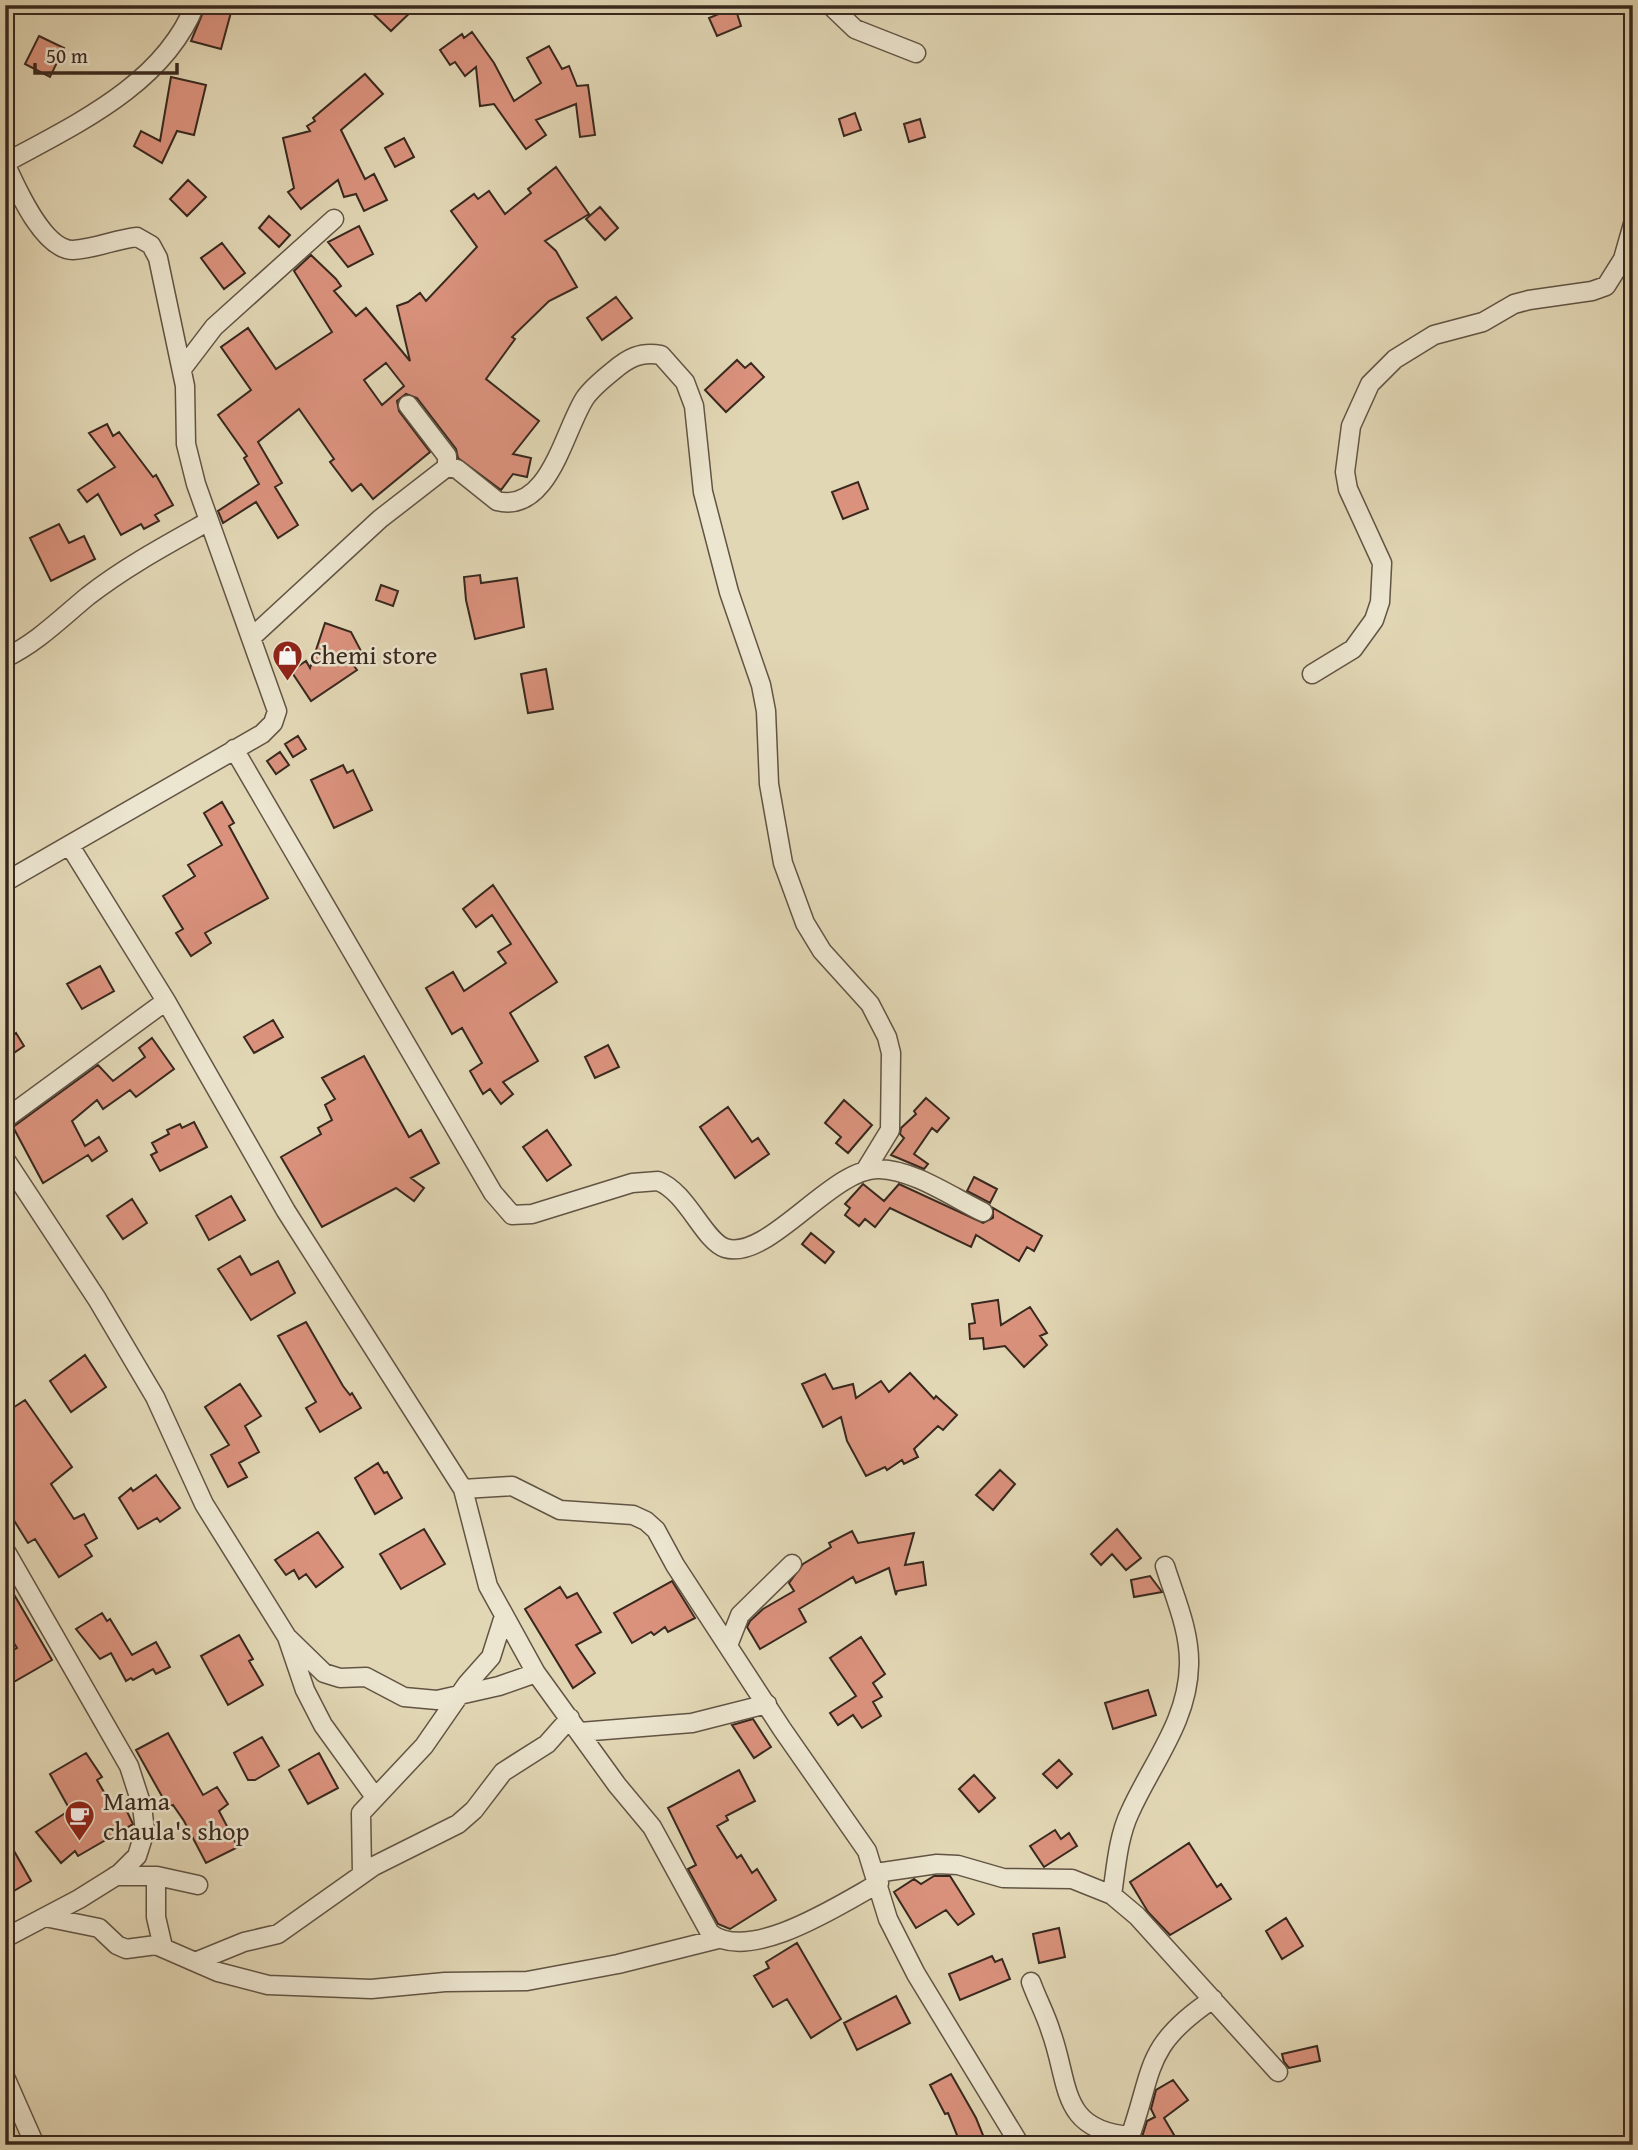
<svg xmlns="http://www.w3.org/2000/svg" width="1638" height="2150" viewBox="0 0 1638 2150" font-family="'Gentium Book Plus',serif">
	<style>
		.building { fill: #db927d; stroke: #38281e; stroke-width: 2; fill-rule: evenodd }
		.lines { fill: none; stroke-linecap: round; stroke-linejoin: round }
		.street-casing { stroke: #625444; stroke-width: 21 }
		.street { stroke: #ece5cf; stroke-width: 18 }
		.labels { text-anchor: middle; stroke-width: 5; stroke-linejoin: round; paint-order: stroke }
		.poi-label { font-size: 26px; fill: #38281e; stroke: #ece5cf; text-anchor: start }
	</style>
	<rect width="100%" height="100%" fill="#e2d7b5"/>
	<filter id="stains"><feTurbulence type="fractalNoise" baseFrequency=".00286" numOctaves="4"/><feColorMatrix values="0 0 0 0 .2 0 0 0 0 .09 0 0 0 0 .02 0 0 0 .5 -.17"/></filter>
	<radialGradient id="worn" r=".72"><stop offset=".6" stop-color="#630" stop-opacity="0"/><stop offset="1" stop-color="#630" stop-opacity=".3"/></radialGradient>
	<path class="building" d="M 206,5 L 233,5 L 221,49 L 191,41 Z
		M 364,5 L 418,5 L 391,31 Z
		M 735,7 L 741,26 L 717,36 L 709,18 Z
		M 472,32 L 494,63 L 514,101 L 541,83 L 527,58 L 549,46 L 562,69 L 569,66 L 577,86 L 588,85 L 595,135 L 580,137 L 576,104 L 536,120 L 546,135 L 526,149 L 494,104 L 480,106 L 476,67 L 465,76 L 455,62 L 450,65 L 440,50 L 462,34 L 464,38 Z
		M 39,36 L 64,48 L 50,77 L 25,64 Z
		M 365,74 L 383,94 L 341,130 L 365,179 L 374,174 L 387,200 L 364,211 L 356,194 L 344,197 L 338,180 L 301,209 L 288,192 L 294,188 L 283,138 L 310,131 L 307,126 L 315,121 L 313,118 Z
		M 171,77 L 206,85 L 194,135 L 177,131 L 162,163 L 134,146 L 141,131 L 160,141 Z
		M 855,113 L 861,130 L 844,136 L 839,119 Z
		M 920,119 L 925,137 L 909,142 L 904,124 Z
		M 404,138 L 414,157 L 395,167 L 385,148 Z
		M 556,167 L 589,214 L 545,241 L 556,251 L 577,287 L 549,301 L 512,337 L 515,339 L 486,379 L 539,421 L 513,454 L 531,458 L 527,477 L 513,474 L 501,490 L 458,458 L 456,449 L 417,398 L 406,394 L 397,401 L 399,411 L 430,452 L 373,499 L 361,484 L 352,491 L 330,462 L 334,459 L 299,409 L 258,442 L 282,483 L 275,487 L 298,525 L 278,538 L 256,502 L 223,523 L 218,511 L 259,484 L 244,458 L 247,456 L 218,415 L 251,390 L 221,347 L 248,328 L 276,369 L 332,332 L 294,271 L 311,255 L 336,279 L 341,286 L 334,291 L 356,316 L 366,308 L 410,361 L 397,306 L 408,302 L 420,293 L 426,301 L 477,247 L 451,211 L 474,194 L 478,199 L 489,191 L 505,214 L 531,193 L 528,189 ZM 386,363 L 404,386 L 382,405 L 364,380 Z
		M 188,180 L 206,197 L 187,216 L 170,199 Z
		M 600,207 L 618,228 L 605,240 L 586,219 Z
		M 269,216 L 290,235 L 279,247 L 259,228 Z
		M 359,226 L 373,254 L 348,267 L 328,242 Z
		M 222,243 L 245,273 L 224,289 L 201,258 Z
		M 616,297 L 632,318 L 602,340 L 587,318 Z
		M 737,360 L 745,368 L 751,363 L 764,377 L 726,412 L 705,390 Z
		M 107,424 L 113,436 L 119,432 L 153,477 L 156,475 L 173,505 L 155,515 L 159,521 L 144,529 L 141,524 L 121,535 L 98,494 L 87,502 L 78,490 L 115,467 L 89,433 Z
		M 858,482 L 868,509 L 843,519 L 832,492 Z
		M 59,524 L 69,543 L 84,536 L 95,559 L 51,581 L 30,538 Z
		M 480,575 L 481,583 L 517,578 L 524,627 L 475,639 L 466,600 L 464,577 Z
		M 381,585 L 398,591 L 393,606 L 376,600 Z
		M 325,623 L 351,632 L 361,651 L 348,658 L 357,670 L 311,701 L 291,671 L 306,661 L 310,668 Z
		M 546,669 L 553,709 L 528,713 L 521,674 Z
		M 298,736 L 306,749 L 293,757 L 285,744 Z
		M 280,752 L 289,765 L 276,774 L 267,761 Z
		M 343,765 L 347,773 L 353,770 L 372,810 L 334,828 L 311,780 Z
		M 222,802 L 234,823 L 229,826 L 268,898 L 205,933 L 211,943 L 191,956 L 176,933 L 183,929 L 163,896 L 195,876 L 188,865 L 222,845 L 204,813 Z
		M 493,885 L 557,982 L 510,1013 L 538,1061 L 503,1082 L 513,1094 L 501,1104 L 490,1089 L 483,1094 L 470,1071 L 482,1063 L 462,1028 L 452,1034 L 426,988 L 453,972 L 464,991 L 506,963 L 498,952 L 511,944 L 492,915 L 476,927 L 463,909 Z
		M 100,966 L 114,991 L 82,1009 L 67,984 Z
		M 273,1020 L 283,1037 L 254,1053 L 244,1037 Z
		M 16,1033 L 24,1046 L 5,1059 L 5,1040 Z
		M 152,1038 L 174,1069 L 136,1097 L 130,1090 L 103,1109 L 97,1100 L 72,1121 L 85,1146 L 99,1137 L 107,1151 L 92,1161 L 88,1155 L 43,1183 L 13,1127 L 98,1065 L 113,1081 L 145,1057 L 139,1048 Z
		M 608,1045 L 619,1067 L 595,1078 L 585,1057 Z
		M 364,1056 L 409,1137 L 421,1130 L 439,1163 L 411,1178 L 424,1188 L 414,1201 L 396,1188 L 322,1227 L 281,1157 L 321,1134 L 318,1128 L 332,1120 L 325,1105 L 335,1099 L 322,1078 Z
		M 926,1098 L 949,1118 L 937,1132 L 932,1128 L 914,1154 L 928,1164 L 924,1169 L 891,1155 L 904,1138 L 900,1134 L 901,1128 L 916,1114 L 914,1111 Z
		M 844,1100 L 872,1125 L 848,1153 L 836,1143 L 841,1137 L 825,1123 Z
		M 728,1107 L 752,1142 L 758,1138 L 769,1154 L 735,1178 L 700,1127 Z
		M 194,1122 L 207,1147 L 160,1171 L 151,1155 L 157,1152 L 152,1143 L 169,1134 L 167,1130 L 180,1124 L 182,1128 Z
		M 547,1130 L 571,1165 L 547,1181 L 523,1147 Z
		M 974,1177 L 997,1189 L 990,1203 L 967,1191 Z
		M 863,1184 L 884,1201 L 899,1184 L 983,1223 L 993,1218 L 993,1208 L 1042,1236 L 1034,1251 L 1027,1247 L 1019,1261 L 976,1235 L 971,1247 L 890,1208 L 875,1227 L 865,1219 L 859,1226 L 845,1215 L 850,1208 L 845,1204 Z
		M 231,1196 L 245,1220 L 209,1240 L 196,1216 Z
		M 132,1199 L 147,1223 L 123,1239 L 107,1216 Z
		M 811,1233 L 834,1252 L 825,1263 L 802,1244 Z
		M 240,1256 L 251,1275 L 278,1261 L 295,1293 L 251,1320 L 218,1269 Z
		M 998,1300 L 1001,1325 L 1030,1307 L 1047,1333 L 1040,1336 L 1047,1345 L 1024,1367 L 1005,1346 L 984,1349 L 983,1338 L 970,1339 L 969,1324 L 975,1323 L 972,1304 Z
		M 306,1322 L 343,1386 L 350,1395 L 352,1393 L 361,1408 L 320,1432 L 306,1408 L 316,1402 L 278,1336 Z
		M 85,1355 L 106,1387 L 71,1412 L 50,1381 Z
		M 910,1373 L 934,1399 L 936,1396 L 957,1415 L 943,1430 L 938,1426 L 914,1449 L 918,1457 L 904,1464 L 902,1460 L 887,1470 L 885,1467 L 866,1476 L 847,1441 L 841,1417 L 823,1427 L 802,1384 L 825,1374 L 833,1389 L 853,1384 L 856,1398 L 881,1381 L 889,1392 Z
		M 240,1384 L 261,1416 L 245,1426 L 259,1452 L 239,1463 L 247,1477 L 228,1487 L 211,1455 L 229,1445 L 205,1407 Z
		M 25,1400 L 72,1467 L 51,1484 L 74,1519 L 84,1514 L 97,1538 L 85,1545 L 92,1556 L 59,1577 L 35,1539 L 28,1543 L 5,1506 L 5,1413 Z
		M 378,1463 L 384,1473 L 387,1472 L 402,1498 L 375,1514 L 355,1478 Z
		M 1000,1470 L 1015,1484 L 993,1510 L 976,1495 Z
		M 156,1475 L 180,1508 L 160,1522 L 157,1518 L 138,1529 L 119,1498 L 131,1488 L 133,1491 Z
		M 424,1529 L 445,1564 L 401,1589 L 380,1554 Z
		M 1117,1529 L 1141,1558 L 1126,1570 L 1112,1554 L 1101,1565 L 1091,1554 Z
		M 852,1531 L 858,1543 L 914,1533 L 905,1565 L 923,1562 L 926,1585 L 897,1591 L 896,1595 L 889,1568 L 856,1583 L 853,1577 L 799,1609 L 806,1622 L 760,1649 L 747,1627 L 750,1621 L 763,1609 L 794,1591 L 789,1583 L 803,1564 L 831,1547 L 829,1543 Z
		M 318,1532 L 343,1567 L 316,1587 L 306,1574 L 299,1579 L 294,1570 L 286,1575 L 275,1560 Z
		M 1150,1576 L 1162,1592 L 1134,1597 L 1131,1580 Z
		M 5,1579 L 52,1660 L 5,1687 L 5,1655 L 17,1648 L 5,1629 Z
		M 672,1581 L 695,1618 L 668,1632 L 665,1627 L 654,1635 L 651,1632 L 632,1643 L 614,1613 Z
		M 560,1587 L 567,1598 L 577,1593 L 601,1632 L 576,1645 L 595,1673 L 573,1688 L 525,1609 Z
		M 102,1613 L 107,1621 L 110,1619 L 132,1655 L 156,1642 L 170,1667 L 156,1674 L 153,1669 L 133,1680 L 131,1678 L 126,1681 L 111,1653 L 100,1659 L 76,1629 Z
		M 239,1635 L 253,1659 L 249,1661 L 263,1685 L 228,1705 L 201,1656 Z
		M 861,1637 L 885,1674 L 873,1683 L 882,1697 L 873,1702 L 881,1716 L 862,1728 L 853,1715 L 838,1725 L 830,1713 L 856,1696 L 830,1658 Z
		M 1148,1690 L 1156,1715 L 1113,1729 L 1105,1703 Z
		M 753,1719 L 771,1747 L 754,1758 L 732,1725 Z
		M 168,1733 L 203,1795 L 217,1787 L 228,1804 L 219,1811 L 238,1847 L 206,1863 L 184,1821 L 173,1805 L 168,1807 L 136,1750 Z
		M 262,1737 L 279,1766 L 255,1780 L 248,1780 L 234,1753 Z
		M 86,1753 L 102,1777 L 97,1780 L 115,1811 L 124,1805 L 133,1824 L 78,1856 L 75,1851 L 61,1863 L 36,1832 L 70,1810 L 50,1774 Z
		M 319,1753 L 338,1788 L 308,1804 L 289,1770 Z
		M 1059,1760 L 1072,1774 L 1057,1788 L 1043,1774 Z
		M 739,1770 L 755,1801 L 726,1816 L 728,1820 L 717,1826 L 737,1858 L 741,1855 L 752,1873 L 757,1869 L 776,1900 L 730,1929 L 718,1924 L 688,1869 L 696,1865 L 668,1808 Z
		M 974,1775 L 995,1798 L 979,1812 L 959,1789 Z
		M 1055,1830 L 1061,1839 L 1069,1833 L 1077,1846 L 1044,1867 L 1030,1846 Z
		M 5,1835 L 31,1881 L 5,1896 Z
		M 1189,1843 L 1217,1887 L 1221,1884 L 1231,1899 L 1170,1935 L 1148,1912 L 1130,1882 Z
		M 934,1876 L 950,1876 L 974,1914 L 958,1925 L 946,1910 L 916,1928 L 894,1892 L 914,1879 L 921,1884 Z
		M 1286,1918 L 1303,1946 L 1282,1959 L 1266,1931 Z
		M 1059,1928 L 1065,1957 L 1039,1963 L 1033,1934 Z
		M 797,1943 L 841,2019 L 811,2038 L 787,1999 L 773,2007 L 754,1976 L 769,1968 L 766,1962 Z
		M 992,1956 L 995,1962 L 1002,1959 L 1010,1979 L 960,2000 L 949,1974 Z
		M 896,1996 L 910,2023 L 857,2050 L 844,2023 Z
		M 1317,2046 L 1320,2061 L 1289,2068 L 1284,2062 L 1282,2054 Z
		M 951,2074 L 976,2118 L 987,2145 L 961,2145 L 948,2113 L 945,2114 L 930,2085 Z
		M 1173,2080 L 1188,2100 L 1164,2118 L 1180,2145 L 1146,2145 L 1142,2137 L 1147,2121 L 1155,2117 L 1151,2109 L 1156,2090 Z"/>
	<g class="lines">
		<defs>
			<path id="street" d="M 830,5 L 855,29 L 916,53
				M 5,163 C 16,187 43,250 73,250 C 95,249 116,239 137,237 L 151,245 L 158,258 L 185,386 L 186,444 L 196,484 L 277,711 L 273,723 L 262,734 L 5,882
				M 5,163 C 76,124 163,85 195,5
				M 182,369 L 214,327 L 334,219
				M 447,467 L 457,469 L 497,501 C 549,514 564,430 585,398 C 592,388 603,379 613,371 C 628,358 641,351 661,355 L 685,382 L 694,406 L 703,492 L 729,592 L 761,685 L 766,711 L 769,784 L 783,863 L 805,923 L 822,951 L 870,1004 L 887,1037 L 891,1053 L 890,1130 L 865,1171
				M 252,637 L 380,519 L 447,467 L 447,456 L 408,405
				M 5,658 C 38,642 60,619 88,596 C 125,567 168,544 209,521
				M 1312,674 L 1353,649 L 1374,620 L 1380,602 L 1382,563 L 1348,489 L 1345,472 L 1351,426 L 1370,384 L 1395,359 L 1434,335 L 1483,322 L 1514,304 L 1529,300 L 1592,291 L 1606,286 L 1623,259 L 1633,224
				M 234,749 L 493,1193 L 512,1215 L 532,1214 L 632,1183 L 658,1181 C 687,1192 704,1241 725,1248 C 768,1262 832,1167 879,1169 C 914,1170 952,1197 983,1212
				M 70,846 L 166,1001 L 286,1211 L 463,1489 L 488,1586 L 536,1673 L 617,1785 L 652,1827 L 710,1933 C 750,1964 841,1904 879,1883
				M 5,1119 L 166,1001
				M 5,1159 L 97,1299 L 155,1397 L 204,1504 L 287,1637 L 305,1690 L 323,1725 L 375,1797
				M 463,1489 L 512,1486 L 560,1510 L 633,1515 L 646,1521 L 656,1530 L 675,1565 L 782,1729 L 867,1851 L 888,1919 L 916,1974 L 1020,2145
				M 5,1550 L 129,1766 L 142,1806 L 145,1831 L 137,1856 L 119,1874 L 79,1899 L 5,1938
				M 287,1637 L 324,1673 L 340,1678 L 366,1677 L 404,1697 L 437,1700 L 499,1686 L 536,1673
				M 729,1643 L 740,1615 L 792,1564
				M 580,1732 L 692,1723 L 767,1704
				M 876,1873 L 937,1864 L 958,1865 L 1003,1878 L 1072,1879 L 1112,1895 L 1137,1916 L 1278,2072
				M 362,1874 L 361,1813 L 424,1746 L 467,1684 L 491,1657 L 504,1616
				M 115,1876 L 157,1876 L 198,1885
				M 156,1876 L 156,1917 L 163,1947
				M 1112,1895 C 1116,1868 1118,1837 1130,1812 C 1152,1763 1188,1721 1189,1665 C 1190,1631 1175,1598 1165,1566
				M 45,1917 L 99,1928 L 117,1945 L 126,1949 L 156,1945 L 218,1972 L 268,1985 L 371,1989 L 445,1982 L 527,1981 L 618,1964 L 718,1939
				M 195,1962 L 244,1942 L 278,1934 L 374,1866 L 458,1824 L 474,1810 L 503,1772 L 547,1744 L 570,1718
				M 1031,1982 C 1037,1999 1046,2015 1051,2032 C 1070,2084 1059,2130 1130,2136
				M 5,2077 L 35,2145
				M 1127,2145 C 1155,2072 1140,2048 1213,1999"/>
		</defs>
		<use href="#street" class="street-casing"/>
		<use href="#street" class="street"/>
	</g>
	<defs>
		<symbol id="shop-pin" viewBox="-11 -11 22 30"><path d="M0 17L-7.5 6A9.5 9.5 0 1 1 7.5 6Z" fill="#8f2418" stroke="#ece5cf"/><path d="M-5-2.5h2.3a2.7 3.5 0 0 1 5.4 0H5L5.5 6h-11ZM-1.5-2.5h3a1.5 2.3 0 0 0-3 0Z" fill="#fff"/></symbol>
		<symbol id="cafe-pin" viewBox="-11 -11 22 30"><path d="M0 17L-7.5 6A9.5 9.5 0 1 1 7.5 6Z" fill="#8f2418" stroke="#ece5cf"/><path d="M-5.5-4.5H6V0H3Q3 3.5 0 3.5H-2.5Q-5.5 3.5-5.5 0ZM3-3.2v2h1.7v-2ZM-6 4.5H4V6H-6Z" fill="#fff"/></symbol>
	</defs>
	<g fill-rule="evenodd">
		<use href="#shop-pin" x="270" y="638" width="35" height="47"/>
		<use href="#cafe-pin" x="62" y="1798" width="35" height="47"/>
	</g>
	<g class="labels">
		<g class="poi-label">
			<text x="310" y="664">chemi store</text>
			<text x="103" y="1810">Mama<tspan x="103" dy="30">chaula's shop</tspan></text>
		</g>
	</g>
	<rect width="1638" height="2150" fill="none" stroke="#e2d7b5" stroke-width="28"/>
	<rect x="7" y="7" width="1624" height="2136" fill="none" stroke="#38281e" stroke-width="3.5"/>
	<rect x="14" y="14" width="1610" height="2122" fill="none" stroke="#38281e" stroke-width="2"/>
	<path d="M35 63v10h142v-10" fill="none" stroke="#38281e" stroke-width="3.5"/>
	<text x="46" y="63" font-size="21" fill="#38281e" stroke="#ece5cf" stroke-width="5" paint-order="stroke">50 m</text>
	<rect width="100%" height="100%" filter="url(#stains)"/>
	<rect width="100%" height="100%" fill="url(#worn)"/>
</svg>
